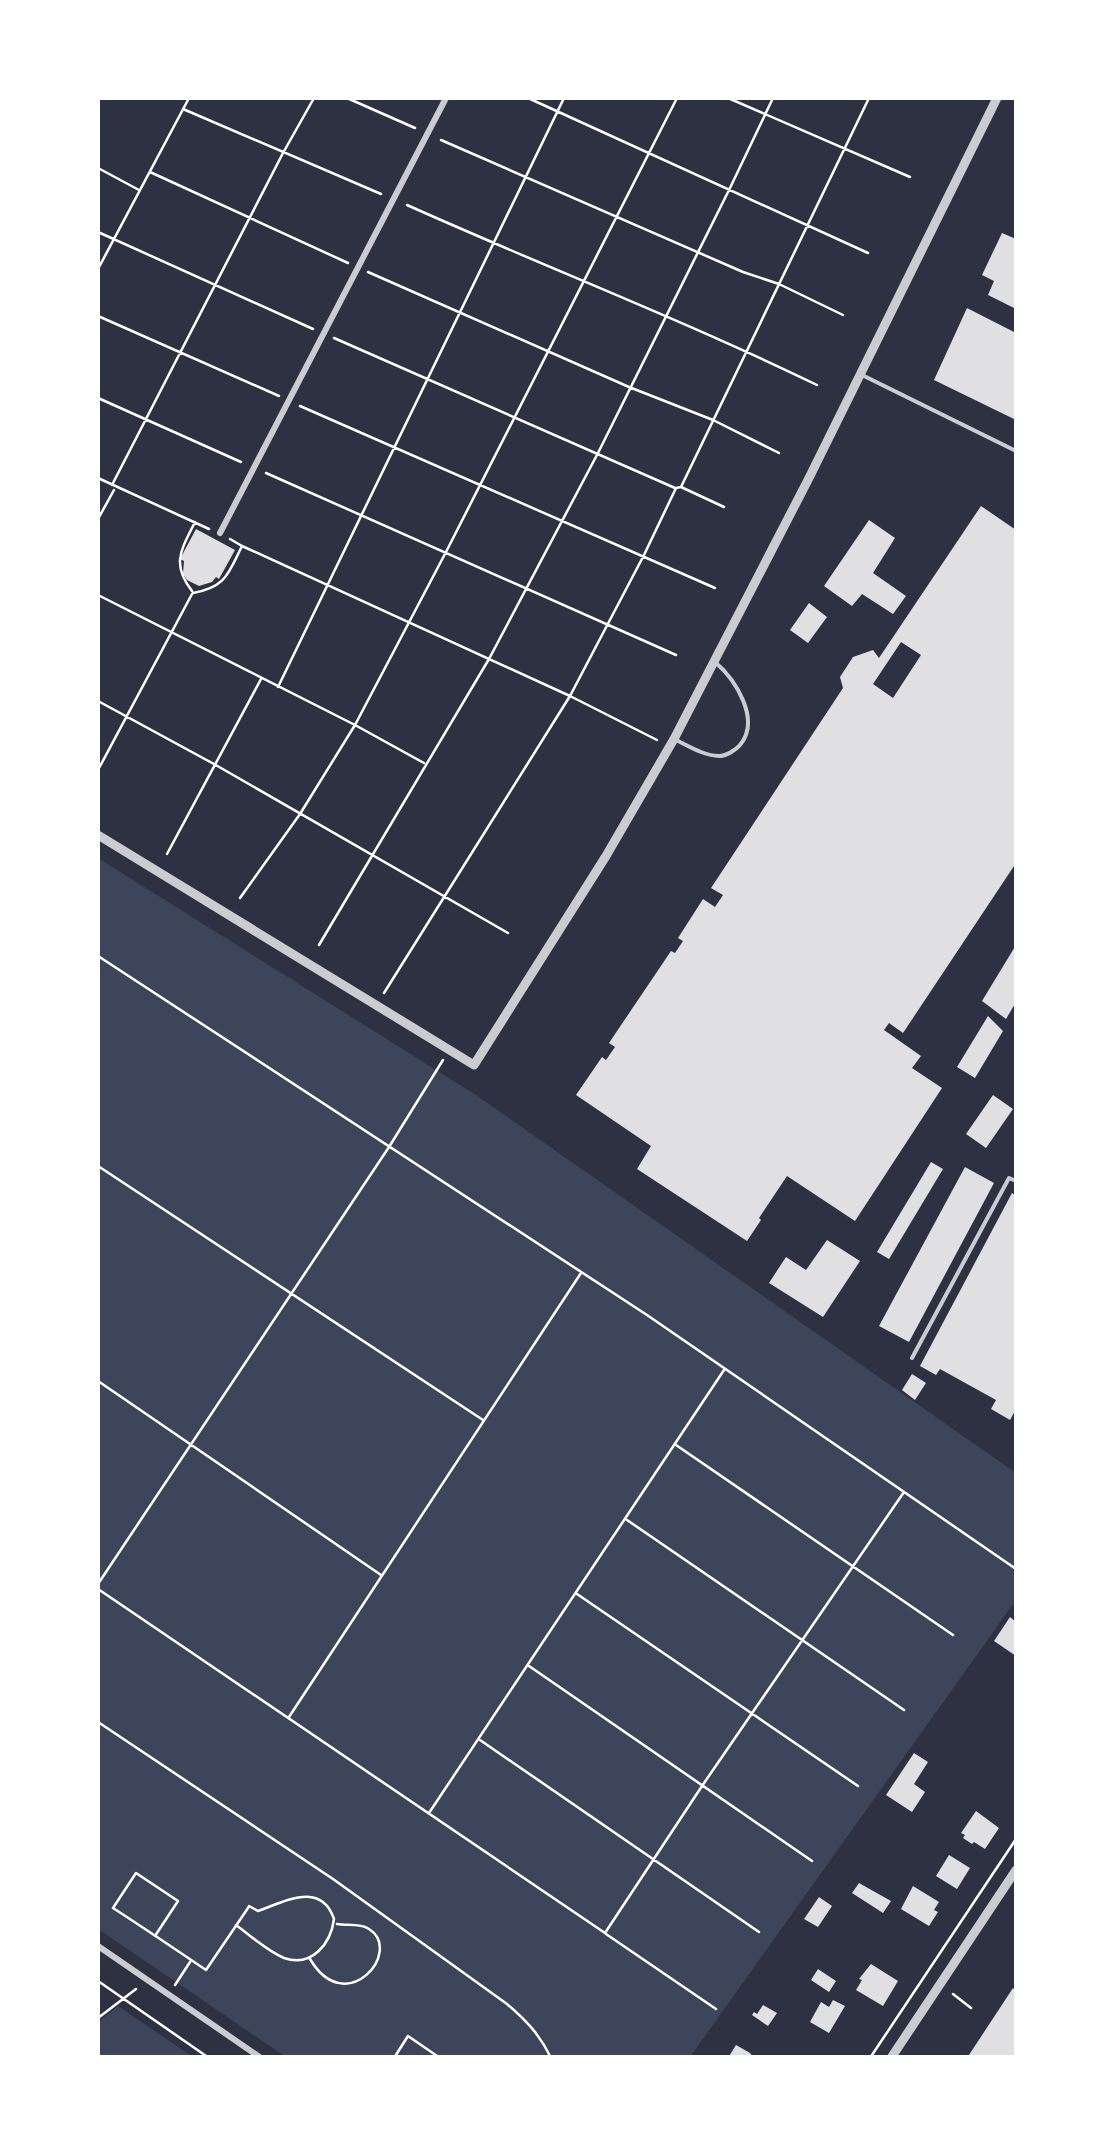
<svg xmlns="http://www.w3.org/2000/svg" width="1114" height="2155" viewBox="0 0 1114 2155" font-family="Poppins,sans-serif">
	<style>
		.green { fill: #3c4559 }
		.building { fill: #e0e0e3; fill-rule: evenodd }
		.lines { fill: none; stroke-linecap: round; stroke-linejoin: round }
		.path { stroke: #fff; stroke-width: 2.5 }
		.service { stroke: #caccd0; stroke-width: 4 }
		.pedestrian { stroke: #caccd0; stroke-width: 6 }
		.minor { stroke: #caccd0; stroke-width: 9 }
	</style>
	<rect width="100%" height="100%" fill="#2d3142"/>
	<path class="green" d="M 98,858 L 476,1095 L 1016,1473 L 1016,1600 L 690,2057 L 286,2057 L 98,1929 Z
		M 118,2006 L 193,2057 L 98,2057 L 98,2022 Z"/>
	<path class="building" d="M 1002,233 L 1016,239 L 1016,309 L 988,295 L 994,281 L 982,275 Z
		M 967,308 L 1016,333 L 1016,420 L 934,380 Z
		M 981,506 L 1016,530 L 1016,863 L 903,1033 L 889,1023 L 884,1030 L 921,1056 L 912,1068 L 942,1088 L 855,1221 L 787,1176 L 759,1218 L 761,1220 L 747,1241 L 637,1169 L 651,1146 L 576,1095 L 602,1057 L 606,1060 L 615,1047 L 609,1043 L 671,951 L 675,953 L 683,941 L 678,938 L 703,899 L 715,907 L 723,895 L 711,888 L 843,688 L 840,677 L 853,657 L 873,650 L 879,658 ZM 901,642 L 921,655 L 893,698 L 873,684 Z
		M 869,520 L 895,538 L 873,573 L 906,596 L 893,614 L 862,594 L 852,606 L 824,586 Z
		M 196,529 L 235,550 L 219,579 L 216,577 L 212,582 L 199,586 L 187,580 L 183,574 L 184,561 L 180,559 Z
		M 809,603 L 827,617 L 808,643 L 790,630 Z
		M 1016,945 L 1016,1002 L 1006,1019 L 982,1001 Z
		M 988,1016 L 1003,1031 L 975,1078 L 957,1067 Z
		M 993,1095 L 1013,1109 L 986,1148 L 966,1134 Z
		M 931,1162 L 943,1169 L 889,1259 L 877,1252 Z
		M 965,1167 L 994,1183 L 909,1342 L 879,1326 Z
		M 1012,1193 L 1016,1196 L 1016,1409 L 1010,1420 L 991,1409 L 996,1400 L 940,1369 L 936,1375 L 920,1366 Z
		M 827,1240 L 860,1261 L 823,1317 L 769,1283 L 786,1257 L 806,1270 Z
		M 912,1374 L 926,1383 L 915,1400 L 902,1390 Z
		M 1010,1617 L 1016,1622 L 1016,1656 L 994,1641 Z
		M 914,1753 L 928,1762 L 914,1784 L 925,1792 L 912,1812 L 886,1795 Z
		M 976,1811 L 999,1828 L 985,1849 L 974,1842 L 972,1844 L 963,1838 L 965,1835 L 961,1833 Z
		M 949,1855 L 970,1868 L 957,1889 L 936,1876 Z
		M 859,1883 L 891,1901 L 883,1913 L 852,1893 Z
		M 913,1886 L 939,1902 L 934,1910 L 938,1912 L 929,1926 L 901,1909 Z
		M 819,1897 L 832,1906 L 818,1927 L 804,1919 Z
		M 871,1964 L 898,1981 L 883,2006 L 856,1990 L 862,1980 L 859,1979 Z
		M 818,1969 L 836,1981 L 829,1992 L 811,1980 Z
		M 1013,1988 L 1016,1991 L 1016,2058 L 967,2058 Z
		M 833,2000 L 845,2006 L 829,2033 L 810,2022 L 821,2002 L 829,2007 Z
		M 763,2005 L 777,2013 L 768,2026 L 752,2015 L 754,2012 L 757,2014 Z
		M 736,2045 L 750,2053 L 754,2058 L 728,2058 Z"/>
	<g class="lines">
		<path class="path" d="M 347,98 L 415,128
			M 528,98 L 868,253
			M 728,98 L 910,177
			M 183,109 L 381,194
			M 441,140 L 743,272 L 779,284 L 843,315
			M 98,168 L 139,190
			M 150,172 L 348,263
			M 407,205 C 543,266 683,320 817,385
			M 98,232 L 313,329
			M 98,269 L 189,98
			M 368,272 L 629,387 L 713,420 L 779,453
			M 98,316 L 279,396
			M 334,338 L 675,488
			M 98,398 L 241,462
			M 300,406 L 715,588
			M 266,473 L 676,655
			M 98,478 L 209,529
			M 112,485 L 283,153 L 314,98
			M 681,487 L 724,507
			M 98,519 L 114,490
			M 242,546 L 570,696 L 657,740
			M 192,591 C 171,564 181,550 195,522
			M 193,593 C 226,587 228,574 242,546 L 230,539
			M 98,595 L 355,725 L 424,763
			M 278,687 L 564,98
			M 98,701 L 214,764 L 508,933
			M 98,770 L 192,594
			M 167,854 L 261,679
			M 240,898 L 300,814 L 355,725 L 446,552 L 677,98
			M 319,945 L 489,659 L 598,453 L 730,188 L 773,98
			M 98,956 L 647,1315 L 1016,1569
			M 384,993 L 570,696 L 644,555 L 676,488 L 681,487 L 869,98
			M 98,1166 L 483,1420
			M 98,1381 L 381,1575
			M 676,1445 L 953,1635
			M 627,1520 L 904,1710
			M 98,1584 L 389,1147 L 443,1060
			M 98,1589 L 605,1933 L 702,1786 L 904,1492
			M 577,1594 L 858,1786
			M 529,1666 L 812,1861
			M 289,1717 L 581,1273
			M 98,1722 L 333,1879 L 507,2004 C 526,2020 540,2035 551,2058
			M 480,1740 L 759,1932
			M 429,1813 L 724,1370
			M 606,1934 L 716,2009
			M 155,1936 L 178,1901 L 136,1873 L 113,1908 C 144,1928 175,1949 206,1970 L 248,1908 L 249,1906 L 258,1911 C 284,1902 321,1880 334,1919 C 331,1943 312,1968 284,1958 C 267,1951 251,1936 236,1925
			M 310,1959 C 346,2020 404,1951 369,1929 C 360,1923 347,1926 337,1924
			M 98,1981 L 209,2058
			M 175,1985 L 190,1962
			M 953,1994 L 971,2008
			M 98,2018 L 136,1989
			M 394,2058 L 408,2036 L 440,2058
			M 870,2058 L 1016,1839"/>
		<path class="service" d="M 860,374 L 1016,451
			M 674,739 C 687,745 704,756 719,756 C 726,756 736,750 740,745 C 761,720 736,680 715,662
			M 912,1358 L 1009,1178 L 1016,1181"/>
		<path class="pedestrian" d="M 220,533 L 446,98
			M 98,1946 L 261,2058"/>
		<path class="minor" d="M 98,835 L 474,1065 L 606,856 L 674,739 L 809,478 L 997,98
			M 891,2058 L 1016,1870"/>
	</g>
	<rect width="1114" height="2155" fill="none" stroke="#ffffff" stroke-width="200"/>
</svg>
